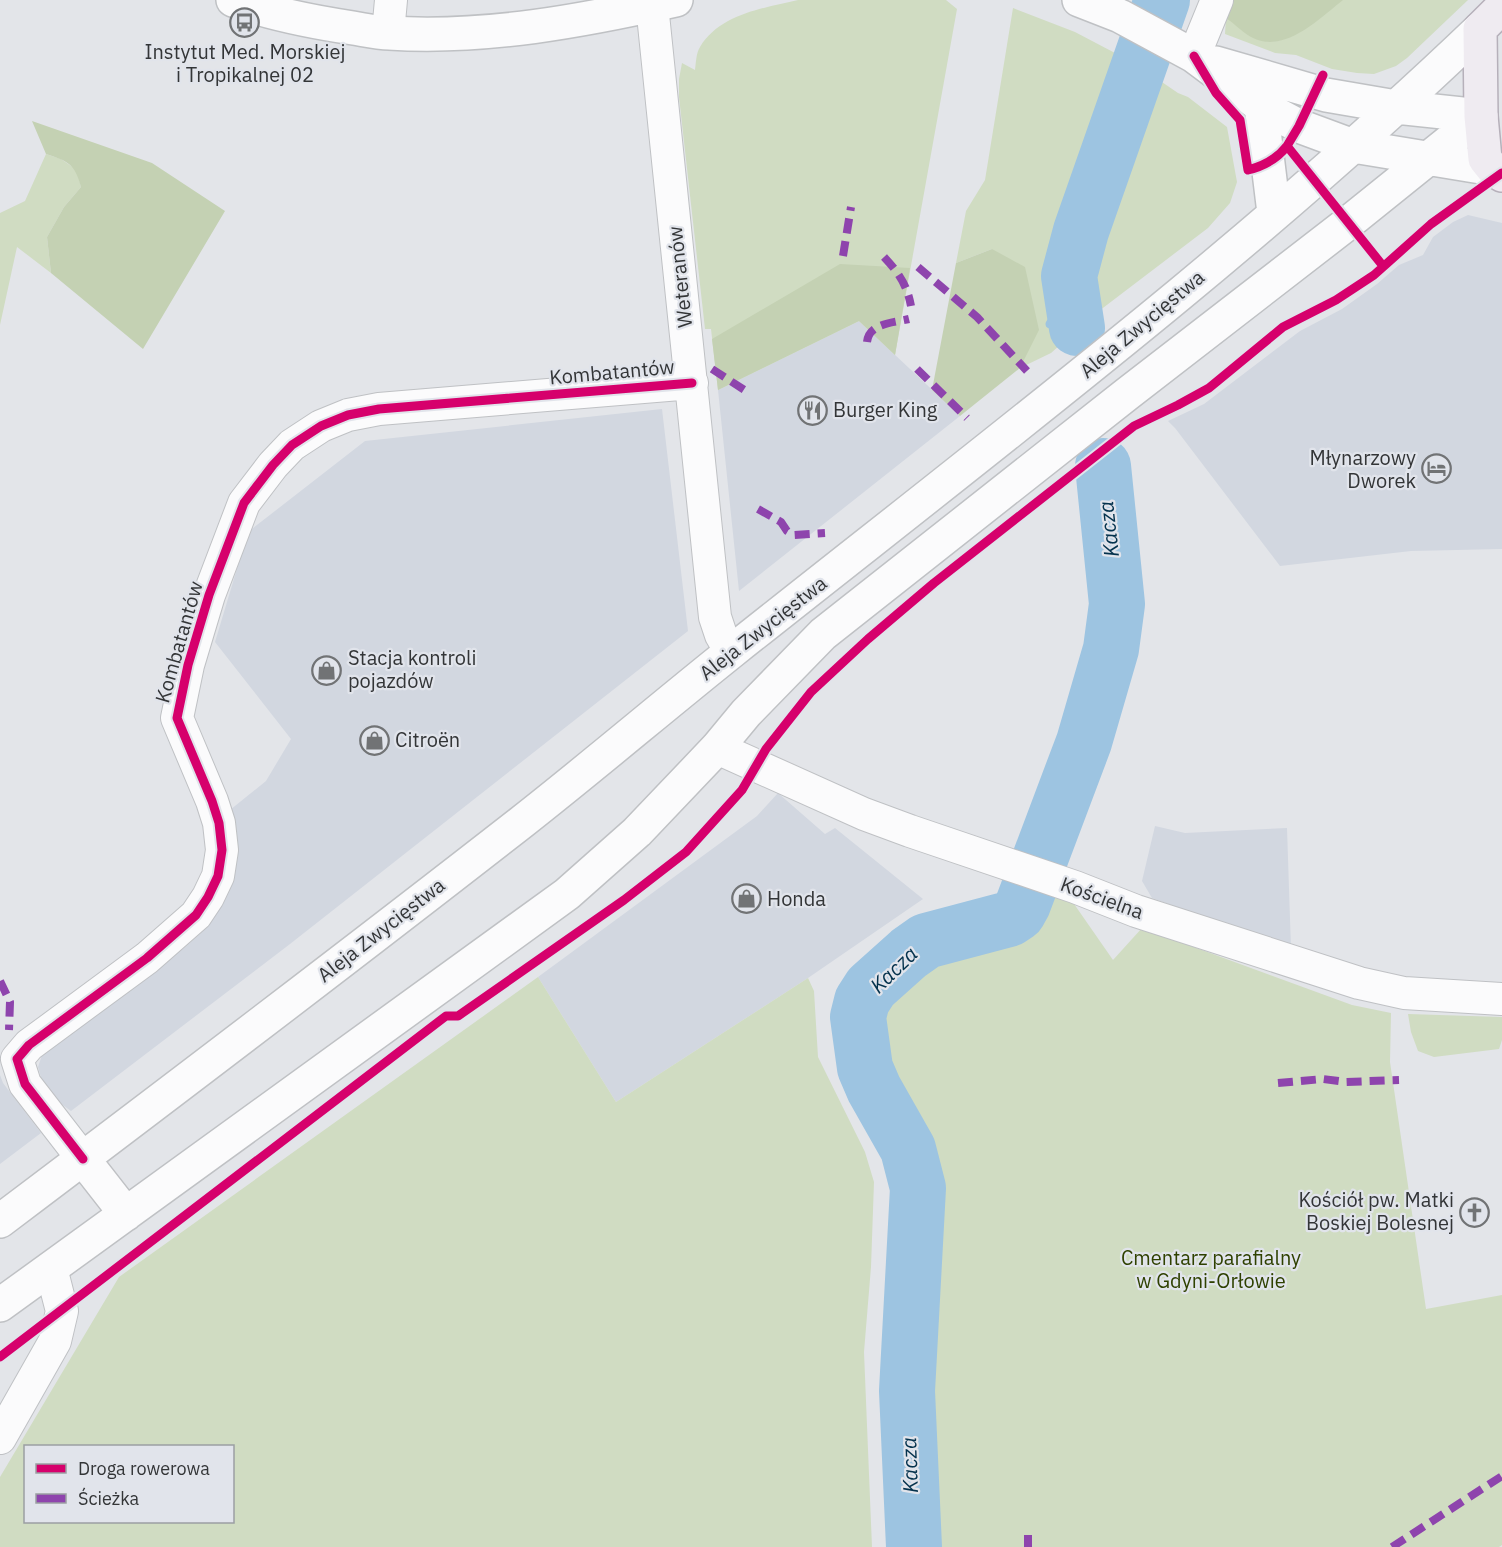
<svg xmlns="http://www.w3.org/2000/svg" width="1502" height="1547" viewBox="0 0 1502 1547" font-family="'IBM Plex Sans',sans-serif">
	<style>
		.built { fill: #d2d7e0 }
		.green { fill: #d0dcc2; fill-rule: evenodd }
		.forest { fill: #c4d1b3 }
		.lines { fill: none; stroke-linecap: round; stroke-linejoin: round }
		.stream { stroke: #9dc4e1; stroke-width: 9 }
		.river { stroke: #9dc4e1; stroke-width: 56 }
		.street-casing { stroke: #bfc1c4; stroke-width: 34 }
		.secondary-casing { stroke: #bfc1c4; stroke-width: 36 }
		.primary-casing { stroke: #b6b0ba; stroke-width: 36 }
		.street { stroke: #fbfbfc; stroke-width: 32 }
		.secondary { stroke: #fbfbfc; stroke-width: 33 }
		.primary { stroke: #efebf1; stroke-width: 33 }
		.quiet { stroke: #8e44ad; stroke-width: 8; stroke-dasharray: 15 8; stroke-linecap: butt }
		.cycleway-casing { stroke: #e1e4eb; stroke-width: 13 }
		.cycleway { stroke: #d6006c; stroke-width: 9 }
		.labels { text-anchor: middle; stroke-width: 4.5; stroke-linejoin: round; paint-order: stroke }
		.poi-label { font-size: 20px; fill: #333537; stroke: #e1e4eb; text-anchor: start }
		.street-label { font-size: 20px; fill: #333537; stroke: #e1e4eb }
		.park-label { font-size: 20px; fill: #2f4100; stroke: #e1e4eb }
		.water-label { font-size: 21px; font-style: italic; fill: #04324d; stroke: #e1e4eb }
	</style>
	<rect width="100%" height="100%" fill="#e3e5e9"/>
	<path class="built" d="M 1468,215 L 1502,223 L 1502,549 L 1411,551 L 1280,566 L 1175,428 L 1168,421 L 1204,404 L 1300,331 L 1342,309 L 1377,284 L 1399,265 L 1423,255 L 1433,237 L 1453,222 Z
		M 859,321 L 960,416 L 739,591 L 718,390 Z
		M 662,409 L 688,631 L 290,944 L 71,1111 L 60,1103 L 42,1081 L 38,1067 L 42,1055 L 184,948 L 202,932 L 217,912 L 230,810 L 266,781 L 291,739 L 215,642 L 248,532 L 365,441 Z
		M 778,793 L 825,834 L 835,828 L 923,899 L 808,978 L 616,1102 L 538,977 L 757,816 Z
		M 1155,826 L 1185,833 L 1287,828 L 1291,949 L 1152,898 L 1142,881 Z
		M 0,1075 L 3,1083 L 41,1133 L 0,1164 Z"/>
	<path class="green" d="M 798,0 L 946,0 L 957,9 L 895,355 L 859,321 L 718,390 L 711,329 L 705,329 L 679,97 L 679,79 L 682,63 L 695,70 C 696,63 696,53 700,47 C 720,14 764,8 798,0 Z
		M 1227,0 L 1468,0 L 1407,58 L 1396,66 L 1374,74 L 1357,73 L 1332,69 L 1296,55 L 1275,53 L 1225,34 ZM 1244,31 L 1281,40 C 1267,44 1255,40 1244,31 Z
		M 1013,8 L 1075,32 L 1134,63 L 1178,93 L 1188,97 L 1227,127 L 1237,182 L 1230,203 L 1208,228 L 1095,314 L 1051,353 L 1020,368 L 1028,350 L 992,249 L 956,263 L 966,211 L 985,180 Z
		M 46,154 L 61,159 L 77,170 L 81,187 L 64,207 L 47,237 L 51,273 L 17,247 L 0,325 L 0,213 L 25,201 Z
		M 1038,890 L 1072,901 L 1113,960 L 1142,928 L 1352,1005 L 1391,1013 L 1390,1062 L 1426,1309 L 1502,1295 L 1502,1545 L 1499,1547 L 928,1547 L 921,1384 L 926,1190 L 920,1153 L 903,1121 L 894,1096 L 876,1058 L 872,1035 L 864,1021 L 869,1006 L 888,978 L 930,945 L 970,934 L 1008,931 L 1027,917 Z
		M 538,977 L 616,1102 L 808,978 L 814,991 L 818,1057 L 865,1152 L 874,1182 L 871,1267 L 864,1352 L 872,1547 L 0,1547 L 0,1477 L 119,1277 ZM 26,1446 L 232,1446 L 232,1522 L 26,1522 Z
		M 1408,1014 L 1502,1017 L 1502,1040 L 1499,1049 L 1434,1057 L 1418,1051 L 1411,1032 Z"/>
	<path class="forest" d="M 1228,0 L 1343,0 C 1320,18 1285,54 1253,38 C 1244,34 1235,24 1226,18 Z
		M 32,121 L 152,163 L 225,211 L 143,349 L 51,273 L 47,237 L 64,207 L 81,187 C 75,164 68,161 46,154 Z
		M 992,249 L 1025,267 L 1039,330 L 1020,368 L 960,416 L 932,390 L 956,263 Z
		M 840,264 L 910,268 L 895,355 L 859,321 L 718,390 L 712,339 Z"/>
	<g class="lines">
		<path class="stream" d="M 1050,324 L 1072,291"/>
		<path class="river" d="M 1077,328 L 1069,276 L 1081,231 L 1162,0
			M 914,1547 L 907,1391 L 918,1188 L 908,1149 L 874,1089 L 865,1068 L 858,1017 L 862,1001 L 871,987 L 909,953 L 926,941 L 1009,919 L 1018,913 L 1023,904 L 1084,742 L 1111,649 L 1117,604 L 1103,466"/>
		<defs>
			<path id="street" d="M 652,5 L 715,617 L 721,635 L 731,652
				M 388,33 L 391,0
				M 1194,56 L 1217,0
				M 717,748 L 864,814 L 910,831 L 1075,887 L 1136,911 L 1359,983 L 1404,993 L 1502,999
				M 83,1159 L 25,1084 L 17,1059 L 29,1045 L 147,958 L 196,915 L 208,897 L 218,876 L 222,850 L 219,823 L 212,801 L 177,718 L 188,665 L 209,595 L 244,503 L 273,465 L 292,445 L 321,426 L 348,415 L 379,409 L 692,383
				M 0,1438 L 55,1341 L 62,1311 L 51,1268"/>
			<path id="secondary" d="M 233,0 C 271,14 313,22 353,28 C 365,30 377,33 389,33 C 486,39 582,21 676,0
				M 1079,0 L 1120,16 L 1194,56 L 1261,106 L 1299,126 L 1353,146 L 1493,169
				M 1216,63 L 1326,95 L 1396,107 L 1481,116
				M 1261,106 L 1274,213
				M 83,1159 L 126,1214
				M 0,1221 C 175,1089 350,956 523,821 C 593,766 661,708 731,652 C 985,450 1245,254 1480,29
				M 0,1305 L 567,894 L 637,832 L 717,748 L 746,713 L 823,634 L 1127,394 L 1348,223 L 1481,116"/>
			<path id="primary" d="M 1502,7 L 1480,29 L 1481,116 L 1485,159 L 1493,169 L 1502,175"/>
		</defs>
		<use href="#street" class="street-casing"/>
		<use href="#secondary" class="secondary-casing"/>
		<use href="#primary" class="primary-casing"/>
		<use href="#street" class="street"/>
		<use href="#secondary" class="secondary"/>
		<use href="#primary" class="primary"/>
		<path class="quiet" d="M 843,256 L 851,207
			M 884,257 C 899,273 907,285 911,306
			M 918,267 L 977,317 L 1027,371
			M 867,342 C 869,323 893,323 909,319
			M 712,369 L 749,393
			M 917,369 L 967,418
			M 758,509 L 781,522 L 787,531 L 794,535 L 825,533
			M 0,981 L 10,1002 L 9,1030
			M 1278,1083 L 1323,1079 L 1346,1082 L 1399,1080
			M 1028,1535 L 1028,1547
			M 1392,1547 L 1502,1476"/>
		<defs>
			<path id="cycleway" d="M 1194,56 L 1216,93 L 1240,120 L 1248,170 C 1264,166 1277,159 1287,146
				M 1323,75 L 1299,126 L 1287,146 L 1383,266
				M 83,1159 L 25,1084 L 17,1059 L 29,1045 L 147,958 L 196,915 L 208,897 L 218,876 L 222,850 L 219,823 L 212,801 L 177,718 L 188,665 L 209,595 L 244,503 L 273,465 L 292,445 L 321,426 L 348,415 L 379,409 L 692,383
				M 0,1357 L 446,1016 L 458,1016 L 624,900 L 686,852 L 742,790 L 766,749 L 811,692 L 868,639 L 934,583 L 1134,426 L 1178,405 L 1209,388 L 1283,327 L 1336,300 L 1374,275 L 1431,224 L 1502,173"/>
		</defs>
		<use href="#cycleway" class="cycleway-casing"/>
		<use href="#cycleway" class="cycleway"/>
	</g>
	<defs>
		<symbol id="bus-ring" viewBox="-11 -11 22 22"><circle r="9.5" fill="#e1e4eb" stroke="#717375" stroke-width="1.5"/><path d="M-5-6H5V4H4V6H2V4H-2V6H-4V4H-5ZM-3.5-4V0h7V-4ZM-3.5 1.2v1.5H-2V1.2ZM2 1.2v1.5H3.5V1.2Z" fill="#717375"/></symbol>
		<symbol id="restaurant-ring" viewBox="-11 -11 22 22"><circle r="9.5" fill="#e1e4eb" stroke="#717375" stroke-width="1.5"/><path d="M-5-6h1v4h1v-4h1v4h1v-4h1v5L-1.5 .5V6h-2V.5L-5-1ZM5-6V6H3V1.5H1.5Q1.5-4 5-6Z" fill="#717375"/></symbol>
		<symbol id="hotel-ring" viewBox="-11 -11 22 22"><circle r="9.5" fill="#e1e4eb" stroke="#717375" stroke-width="1.5"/><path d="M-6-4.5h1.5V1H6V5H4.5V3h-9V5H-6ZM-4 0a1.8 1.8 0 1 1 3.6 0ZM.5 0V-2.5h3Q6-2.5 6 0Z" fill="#717375"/></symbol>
		<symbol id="shop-ring" viewBox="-11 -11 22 22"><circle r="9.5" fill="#e1e4eb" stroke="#717375" stroke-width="1.5"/><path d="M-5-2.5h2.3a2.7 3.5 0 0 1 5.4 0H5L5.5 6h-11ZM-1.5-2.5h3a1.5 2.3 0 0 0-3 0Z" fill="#717375"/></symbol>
		<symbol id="church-ring" viewBox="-11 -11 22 22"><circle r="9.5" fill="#e1e4eb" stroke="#717375" stroke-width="1.5"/><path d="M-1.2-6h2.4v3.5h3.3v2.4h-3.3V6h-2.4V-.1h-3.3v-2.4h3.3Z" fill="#717375"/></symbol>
	</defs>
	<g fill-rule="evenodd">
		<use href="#bus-ring" x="228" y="6" width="33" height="33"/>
		<use href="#restaurant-ring" x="796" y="394" width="33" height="33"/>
		<use href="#hotel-ring" x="1420" y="452" width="33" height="33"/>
		<use href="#shop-ring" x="310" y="654" width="33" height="33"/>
		<use href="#shop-ring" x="358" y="724" width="33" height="33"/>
		<use href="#shop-ring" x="730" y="882" width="33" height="33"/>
		<use href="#church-ring" x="1458" y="1196" width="33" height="33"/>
	</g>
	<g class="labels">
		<g class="poi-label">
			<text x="245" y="59" text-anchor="middle">Instytut Med. Morskiej<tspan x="245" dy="23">i Tropikalnej 02</tspan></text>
			<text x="833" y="417">Burger King</text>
			<text x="1416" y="465" text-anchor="end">Młynarzowy<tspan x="1416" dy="23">Dworek</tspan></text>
			<text x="348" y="665">Stacja kontroli<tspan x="348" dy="23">pojazdów</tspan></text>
			<text x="395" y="747">Citroën</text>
			<text x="767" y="906">Honda</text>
			<text x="1454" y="1207" text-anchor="end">Kościół pw. Matki<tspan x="1454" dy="23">Boskiej Bolesnej</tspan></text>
		</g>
		<g class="street-label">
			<text transform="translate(680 277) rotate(-96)" y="7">Weteranów</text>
			<text transform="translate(1142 324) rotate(-40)" y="7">Aleja Zwycięstwa</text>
			<text transform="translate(612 372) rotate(-5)" y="7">Kombatantów</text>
			<text transform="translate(763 628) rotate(-38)" y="7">Aleja Zwycięstwa</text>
			<text transform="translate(179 642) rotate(-74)" y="7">Kombatantów</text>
			<text transform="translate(1102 898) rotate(20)" y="7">Kościelna</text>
			<text transform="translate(381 930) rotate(-38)" y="7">Aleja Zwycięstwa</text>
		</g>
		<g class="park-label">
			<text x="1211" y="1265">Cmentarz parafialny<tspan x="1211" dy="23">w Gdyni-Orłowie</tspan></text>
		</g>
		<g class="water-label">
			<text transform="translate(1109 529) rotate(-96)" y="7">Kacza</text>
			<text transform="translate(894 970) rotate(-44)" y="7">Kacza</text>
			<text transform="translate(910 1465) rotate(-92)" y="7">Kacza</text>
		</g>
	</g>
	<rect x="24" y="1445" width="210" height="78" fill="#e1e4eb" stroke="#9b9ea3" stroke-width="1.5"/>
	<rect x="36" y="1464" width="30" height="9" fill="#d6006c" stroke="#9b9ea3" stroke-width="1.5"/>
	<text x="78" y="1475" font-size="18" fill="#333537">Droga rowerowa</text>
	<rect x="36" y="1494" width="30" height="9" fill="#8e44ad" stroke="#9b9ea3" stroke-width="1.5"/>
	<text x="78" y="1505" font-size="18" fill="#333537">Ścieżka</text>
</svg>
